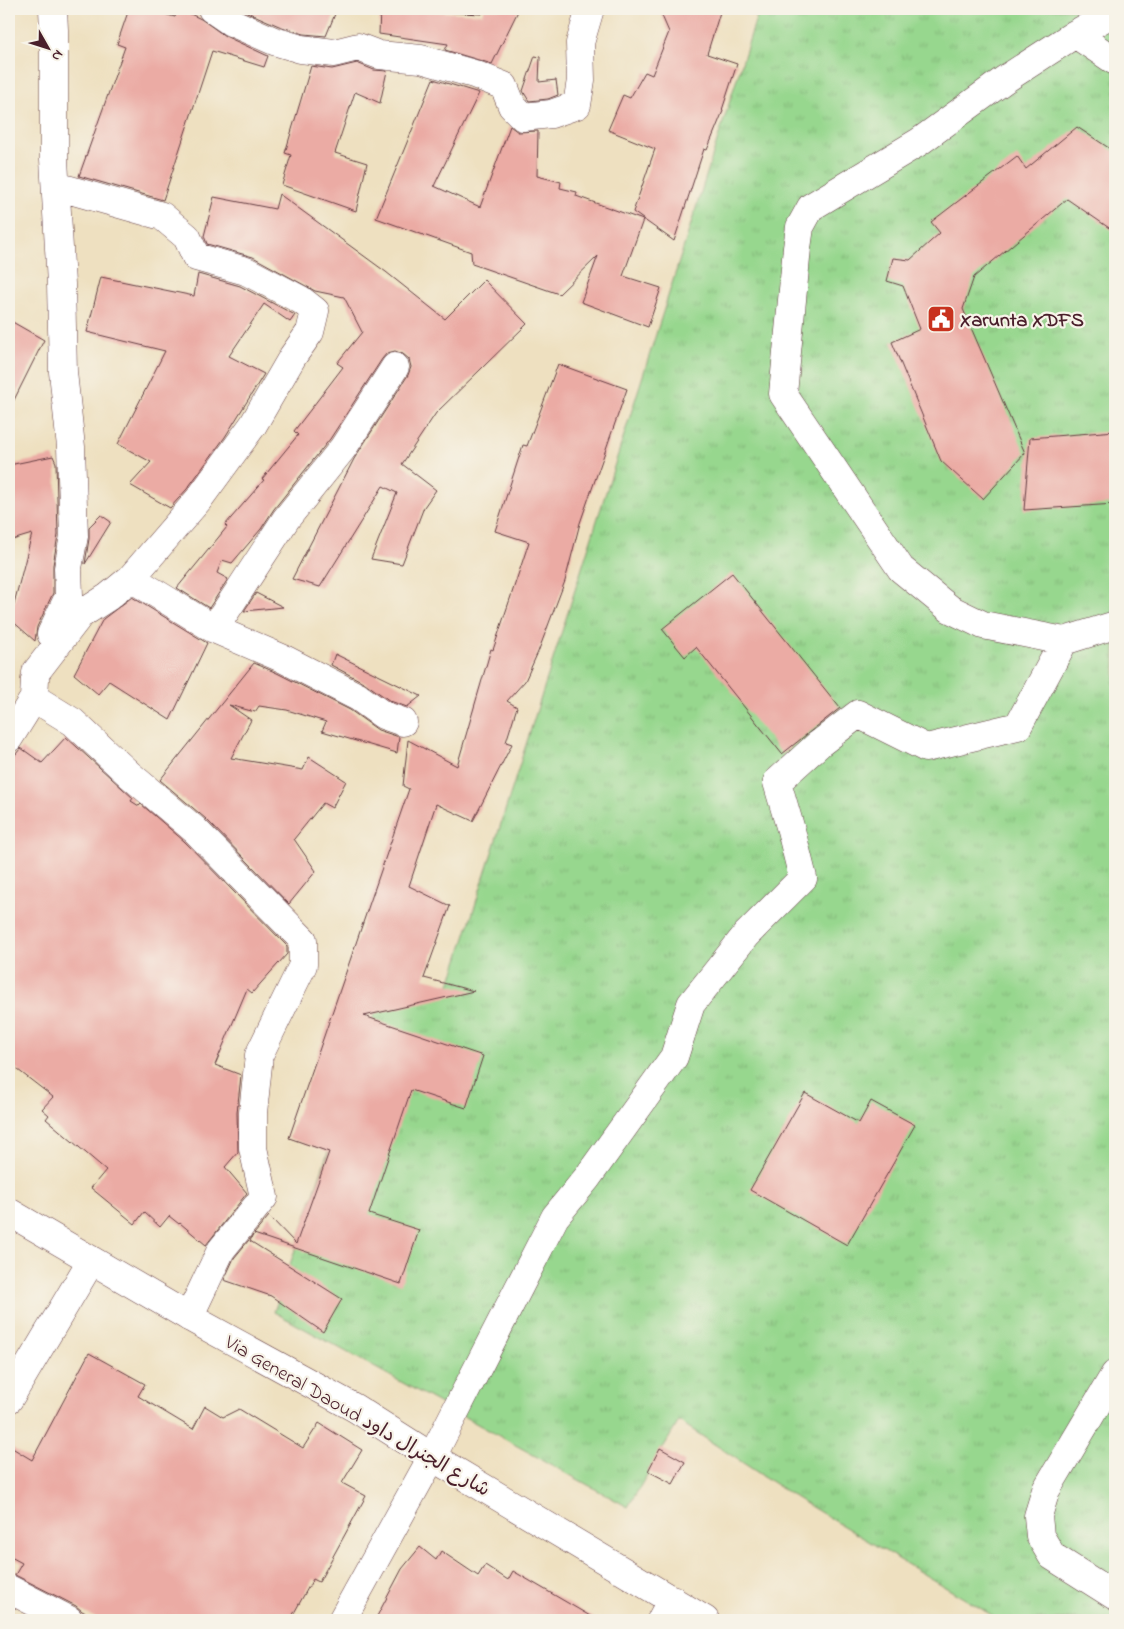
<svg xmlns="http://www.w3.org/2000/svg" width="1124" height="1629" viewBox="0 0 1124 1629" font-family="'Indie Flower','Playpen Sans Arabic',sans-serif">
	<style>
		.grass { fill: url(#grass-tufts); stroke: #707b5c }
		.building { fill: #ebaba4 }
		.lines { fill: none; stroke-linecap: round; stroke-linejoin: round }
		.minor-casing { stroke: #633c41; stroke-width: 29 }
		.major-casing { stroke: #633c41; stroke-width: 29 }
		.minor { stroke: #fff; stroke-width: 28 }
		.major { stroke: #fff; stroke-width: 28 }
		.labels { text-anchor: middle; stroke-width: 4.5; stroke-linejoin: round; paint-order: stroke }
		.poi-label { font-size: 20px; font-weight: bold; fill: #4a1f2b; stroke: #f7f3e8; text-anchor: start }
		.street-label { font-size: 20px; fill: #4a1f2b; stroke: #f7f3e8 }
	</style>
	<defs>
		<pattern id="grass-tufts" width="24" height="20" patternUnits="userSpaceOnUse" patternTransform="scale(1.25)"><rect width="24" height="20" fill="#97d78e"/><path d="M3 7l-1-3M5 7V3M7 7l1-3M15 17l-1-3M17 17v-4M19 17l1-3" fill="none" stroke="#84b87b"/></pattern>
	</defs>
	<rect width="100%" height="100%" fill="#f7f3e8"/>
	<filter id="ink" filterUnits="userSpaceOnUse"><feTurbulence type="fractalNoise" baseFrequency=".02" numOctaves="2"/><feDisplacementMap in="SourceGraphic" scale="10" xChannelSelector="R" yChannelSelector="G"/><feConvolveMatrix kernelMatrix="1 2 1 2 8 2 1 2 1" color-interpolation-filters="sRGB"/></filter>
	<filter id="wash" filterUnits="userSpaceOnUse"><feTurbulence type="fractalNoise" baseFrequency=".0096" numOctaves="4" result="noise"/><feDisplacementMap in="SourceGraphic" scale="20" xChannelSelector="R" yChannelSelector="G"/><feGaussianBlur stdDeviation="1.12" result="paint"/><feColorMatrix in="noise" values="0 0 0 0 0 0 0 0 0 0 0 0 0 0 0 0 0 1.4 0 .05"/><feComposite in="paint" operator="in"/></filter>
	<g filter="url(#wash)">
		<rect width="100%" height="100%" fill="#eee0c0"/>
		<path class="grass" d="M 759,9 L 1115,9 L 1115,1620 L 1000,1620 L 795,1497 L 679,1421 L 628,1507 L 274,1312 L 389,971 L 448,991 Z"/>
		<g id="blocks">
			<path class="building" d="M 129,9 L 146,9 L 175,17 L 178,9 L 180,9 L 201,19 L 225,36 L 268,56 L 264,67 L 212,51 L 163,200 L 79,176 L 125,47 L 117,44 Z
				M 240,9 L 337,9 L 326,36 L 304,34 L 279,26 Z
				M 380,9 L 482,14 L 484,9 L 519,9 L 492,64 L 445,50 L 448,44 L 379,34 Z
				M 659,9 L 721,9 L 707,54 L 737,64 L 722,110 L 723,111 L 707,150 L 704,149 L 674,241 L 633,212 L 655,149 L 608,130 L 623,95 L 630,98 L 645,72 L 652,75 L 669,32 Z
				M 535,56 L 540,57 L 539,82 L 556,80 L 558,95 L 548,99 L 529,101 L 523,91 Z
				M 357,63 L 374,70 L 387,71 L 380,103 L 355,92 L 335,153 L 367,163 L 356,211 L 282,185 L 291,155 L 285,153 L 311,66 L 332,69 Z
				M 433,79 L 479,93 L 434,186 L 480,207 L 510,126 L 518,132 L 538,131 L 537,176 L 561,182 L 560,188 L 577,192 L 576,196 L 643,220 L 623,276 L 661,288 L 648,327 L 581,302 L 598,256 L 559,294 L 472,264 L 471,252 L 376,218 Z
				M 1077,127 L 1115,152 L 1115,232 L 1067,199 L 974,277 L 963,309 L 1025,453 L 983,499 L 941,461 L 892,342 L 920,329 L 903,286 L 887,281 L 893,258 L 910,260 L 940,233 L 931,222 L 1017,156 L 1026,169 Z
				M 279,194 L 386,272 L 445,319 L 484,280 L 527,324 L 436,413 L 402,464 L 436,490 L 424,507 L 402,564 L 371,559 L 397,493 L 383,486 L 320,587 L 292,579 L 354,459 L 408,375 L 411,367 L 409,359 L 403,354 L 395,351 L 387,353 L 382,359 L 330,439 L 274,509 L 261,529 L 232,563 L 222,560 L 217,573 L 228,579 L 209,608 L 177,588 L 227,527 L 225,525 L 264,480 L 262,479 L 298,435 L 294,431 L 343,367 L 337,363 L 362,332 L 344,297 L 315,291 L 253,257 L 207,244 L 204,236 L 214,197 L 275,209 Z
				M 198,274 L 240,286 L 295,315 L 290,322 L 264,304 L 229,356 L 264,374 L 225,437 L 187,489 L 170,508 L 130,485 L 151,462 L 118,444 L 165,351 L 87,332 L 101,277 L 194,296 Z
				M 9,320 L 44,340 L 9,410 Z
				M 558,364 L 627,389 L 580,523 L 565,581 L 538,652 L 525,681 L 507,701 L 517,707 L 506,742 L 512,744 L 473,821 L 436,804 L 409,886 L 450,906 L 424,978 L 474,991 L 364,1016 L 483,1056 L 466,1108 L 411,1090 L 369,1214 L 419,1230 L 401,1284 L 254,1234 L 269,1216 L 296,1244 L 329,1152 L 289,1138 L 409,789 L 403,786 L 408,740 L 457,766 L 491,649 L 493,650 L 529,542 L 495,531 L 523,445 L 527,446 Z
				M 1115,431 L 1115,504 L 1024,510 L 1030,438 Z
				M 53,456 L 56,463 L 58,535 L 53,565 L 53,593 L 37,627 L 35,641 L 10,619 L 32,534 L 9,541 L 9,465 Z
				M 101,515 L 111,522 L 85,564 L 89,539 L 89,527 Z
				M 732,573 L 840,708 L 782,754 L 696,647 L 685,657 L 662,629 Z
				M 256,593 L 283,607 L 244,611 Z
				M 132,597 L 207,643 L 170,720 L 109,681 L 98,694 L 74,674 L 103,619 Z
				M 335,654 L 421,696 L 407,707 L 390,701 L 365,683 L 331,665 Z
				M 254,663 L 277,673 L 350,710 L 378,730 L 399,737 L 397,753 L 322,731 L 326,722 L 287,710 L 259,706 L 255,712 L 229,705 L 251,720 L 231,758 L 303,770 L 309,757 L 346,781 L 332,808 L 323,803 L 294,839 L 316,871 L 289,904 L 206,819 L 160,780 Z
				M 66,737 L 133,798 L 131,801 L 139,806 L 141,804 L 184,841 L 287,946 L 287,954 L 252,993 L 247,989 L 215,1065 L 241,1075 L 237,1113 L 238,1152 L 225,1167 L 247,1193 L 206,1245 L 180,1223 L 179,1224 L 169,1216 L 160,1227 L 144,1212 L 135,1224 L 91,1188 L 106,1170 L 46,1119 L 49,1115 L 42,1109 L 53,1097 L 9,1063 L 9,762 L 21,748 L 42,763 Z
				M 805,1093 L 859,1123 L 871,1101 L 915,1125 L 847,1245 L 750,1190 Z
				M 253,1235 L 250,1241 L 342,1299 L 323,1332 L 271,1296 L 224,1280 L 234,1258 Z
				M 89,1353 L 145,1384 L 138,1396 L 193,1429 L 205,1406 L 223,1417 L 239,1409 L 303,1448 L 319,1423 L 362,1450 L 342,1483 L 366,1496 L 319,1582 L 313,1579 L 290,1620 L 99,1620 L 82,1611 L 76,1606 L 15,1575 L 22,1563 L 9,1556 L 9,1446 L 32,1460 Z
				M 660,1448 L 685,1462 L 673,1484 L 648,1471 Z
				M 420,1547 L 436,1560 L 441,1551 L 478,1576 L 485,1565 L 508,1580 L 513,1571 L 597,1620 L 375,1620 L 402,1569 Z"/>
		</g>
	</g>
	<g filter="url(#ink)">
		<use href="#blocks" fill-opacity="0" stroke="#633c41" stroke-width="1"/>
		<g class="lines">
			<defs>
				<path id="minor" d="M 212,9 L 231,22 L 274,41 L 301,49 L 334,53 L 358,47 L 379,55 L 421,59 L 474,74 L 504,86 L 512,106 L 523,117 L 551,114 L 577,105 L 581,80 L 580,43 L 590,9
					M 1115,12 L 1075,34 L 1004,80 L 919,142 L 811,207 L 800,227 L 797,248 L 783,394 L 901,569 L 950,609 L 983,625 L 1064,641 L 1115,625
					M 1075,34 L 1115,61
					M 131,578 L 214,629 L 284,659 L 358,697 L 383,715 L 403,722
					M 214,629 L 286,519 L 343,448 L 395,367
					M 51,634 L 69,596 L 68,568 L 74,536 L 71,447 L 63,372 L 61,284 L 54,159 L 54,30 L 53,9
					M 36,672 L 80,615 L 108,597 L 131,578 L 199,499 L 253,425 L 293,356 L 310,332 L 315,311 L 301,300 L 246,271 L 196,257 L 187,237 L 162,216 L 56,186
					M 34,698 L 73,722 L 130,775 L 195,830 L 303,940 L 303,965 L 259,1055 L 253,1113 L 253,1148 L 264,1197 L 221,1250 L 189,1317
					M 9,738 L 34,698 L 35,679
					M 1115,1374 L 1046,1490 L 1038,1516 L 1040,1536 L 1052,1556 L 1115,1596
					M 9,1399 L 91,1261
					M 9,1589 L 69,1620
					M 342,1620 L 432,1457 L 555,1217 L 587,1178 L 674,1057 L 691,1004 L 746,935 L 803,878 L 791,830 L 777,782 L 819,744 L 858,714 L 926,748 L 1018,726 L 1064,641
					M 661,1620 L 672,1599"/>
				<path id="major" d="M 9,1212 L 189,1317 L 355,1408 L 432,1457 L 705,1620"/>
			</defs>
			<use href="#minor" class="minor-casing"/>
			<use href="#major" class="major-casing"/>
			<use href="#minor" class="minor"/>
			<use href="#major" class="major"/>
		</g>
	</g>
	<defs>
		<symbol id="civic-square" viewBox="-11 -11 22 22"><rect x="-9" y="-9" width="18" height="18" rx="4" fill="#c8321e" stroke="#f7f3e8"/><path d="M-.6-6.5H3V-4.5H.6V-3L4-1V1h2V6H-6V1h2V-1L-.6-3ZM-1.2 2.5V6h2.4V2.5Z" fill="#fff"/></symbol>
	</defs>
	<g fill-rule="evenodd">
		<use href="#civic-square" x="925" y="303" width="32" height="32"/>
	</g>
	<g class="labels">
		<g class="poi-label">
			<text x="960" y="326">Xarunta XDFS</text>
		</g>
		<g class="street-label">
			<text transform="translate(358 1415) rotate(30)" y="7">Via General Daoud شارع الجنرال داود</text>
		</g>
	</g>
	<rect width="1124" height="1629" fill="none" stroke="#f7f3e8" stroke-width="30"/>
	<g transform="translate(48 48) rotate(129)" stroke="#f7f3e8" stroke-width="4" paint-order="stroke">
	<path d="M0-4L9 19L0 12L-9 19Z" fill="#4a1f2b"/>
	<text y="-8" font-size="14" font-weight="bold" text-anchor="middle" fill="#4a1f2b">N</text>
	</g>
</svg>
